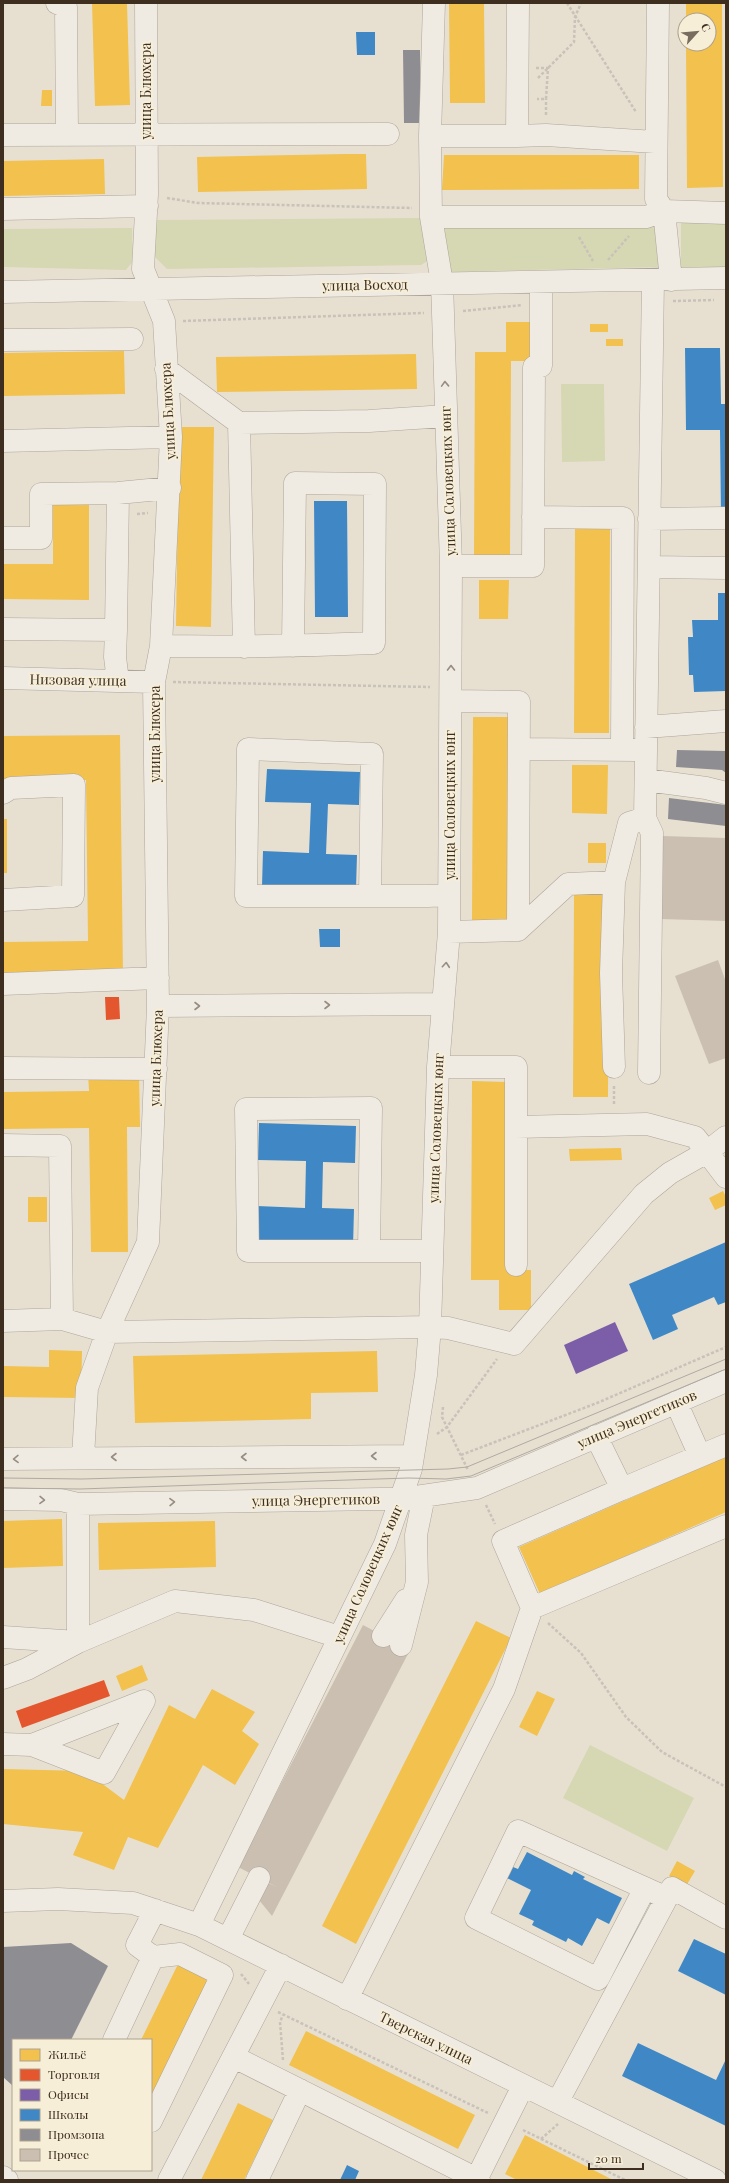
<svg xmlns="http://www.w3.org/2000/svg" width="729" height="2183" viewBox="0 0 729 2183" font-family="'Playfair Display',serif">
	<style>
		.green { fill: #d6d7b3 }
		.homes { fill: #f2c14e }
		.shops { fill: #e4572e }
		.offices { fill: #7b5ea7 }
		.schools { fill: #3f88c5 }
		.industry { fill: #8d8d92 }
		.building { fill: #cbbfb2 }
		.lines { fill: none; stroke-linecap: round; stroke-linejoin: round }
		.minor-casing { stroke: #ada599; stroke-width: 23 }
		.path { stroke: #c8c2b9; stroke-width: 2.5; stroke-dasharray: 3 2; stroke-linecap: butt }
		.minor { stroke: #efebe3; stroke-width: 22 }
		.tram { stroke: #afaaa2; stroke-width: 1 }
		.oneway { stroke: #968c82 }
		.labels { text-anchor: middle; stroke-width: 4; stroke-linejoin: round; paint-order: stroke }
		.street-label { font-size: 14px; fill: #3d2e20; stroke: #f7eed8 }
	</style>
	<rect width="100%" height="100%" fill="#e7e0d1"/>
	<path class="green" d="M 423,218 L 431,255 L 426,262 L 421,265 L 167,269 L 152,254 L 153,220 Z
		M 658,222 L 659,267 L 446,272 L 445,226 Z
		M 681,222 L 726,222 L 726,267 L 681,267 Z
		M 132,228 L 133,261 L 126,270 L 3,267 L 3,229 Z
		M 561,384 L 604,384 L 605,461 L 562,462 Z
		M 590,1745 L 694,1798 L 667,1851 L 563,1798 Z"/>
	<path class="homes" d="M 92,3 L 127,3 L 130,105 L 95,106 Z
		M 449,3 L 484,3 L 485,103 L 450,103 Z
		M 686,3 L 722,3 L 723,187 L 687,188 L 686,44 L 709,44 L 709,20 L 686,20 Z
		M 42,90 L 52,90 L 52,106 L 41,106 Z
		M 346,154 L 366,154 L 367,189 L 198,192 L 197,157 Z
		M 444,155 L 639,155 L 639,189 L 442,190 Z
		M 104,159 L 105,194 L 3,196 L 3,161 Z
		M 506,322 L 537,322 L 537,361 L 511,361 L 510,556 L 474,555 L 475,352 L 506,352 Z
		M 590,324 L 608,324 L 608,332 L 590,332 Z
		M 606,339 L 623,339 L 623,346 L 606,346 Z
		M 124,351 L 125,394 L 3,396 L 3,353 Z
		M 416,354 L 417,389 L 217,392 L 216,357 Z
		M 179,427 L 214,427 L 211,627 L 176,626 Z
		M 53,504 L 89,504 L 89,600 L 3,599 L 3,564 L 53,564 Z
		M 575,528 L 610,529 L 609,733 L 574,733 Z
		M 479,580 L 509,580 L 508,619 L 479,619 Z
		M 473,717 L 509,717 L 509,922 L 472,922 Z
		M 120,735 L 123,975 L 3,976 L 3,942 L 88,941 L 86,780 L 3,780 L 3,736 Z
		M 572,765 L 608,765 L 607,814 L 572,813 Z
		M 3,819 L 7,819 L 7,873 L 3,873 Z
		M 588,843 L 606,843 L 606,863 L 588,863 Z
		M 574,892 L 609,892 L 608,1097 L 573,1097 Z
		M 139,1072 L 140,1127 L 127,1127 L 128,1252 L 91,1252 L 89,1128 L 3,1129 L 3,1092 L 89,1091 L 88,1073 Z
		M 472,1081 L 508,1082 L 507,1270 L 531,1270 L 531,1310 L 499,1310 L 499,1280 L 471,1280 Z
		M 621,1148 L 622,1160 L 570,1161 L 569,1149 Z
		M 723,1191 L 726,1197 L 726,1205 L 715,1210 L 709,1198 Z
		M 28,1197 L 47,1197 L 47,1222 L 28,1222 Z
		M 49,1350 L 82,1351 L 81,1398 L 3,1397 L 3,1366 L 49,1367 Z
		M 377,1351 L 378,1392 L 311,1393 L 311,1419 L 135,1423 L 133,1356 Z
		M 726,1456 L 726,1512 L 540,1594 L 519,1547 Z
		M 62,1519 L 63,1566 L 3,1568 L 3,1521 Z
		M 215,1521 L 216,1567 L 99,1570 L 98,1523 Z
		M 476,1621 L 511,1638 L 356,1944 L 322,1926 Z
		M 142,1665 L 148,1680 L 122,1691 L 116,1676 Z
		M 212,1689 L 255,1712 L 242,1731 L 259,1744 L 235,1785 L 203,1765 L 158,1848 L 128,1837 L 114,1870 L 73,1855 L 83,1832 L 3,1824 L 3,1769 L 85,1771 L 124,1800 L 169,1705 L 195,1719 Z
		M 537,1691 L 555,1699 L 537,1736 L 519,1727 Z
		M 677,1861 L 695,1871 L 686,1886 L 669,1876 Z
		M 179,1962 L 213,1978 L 151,2105 L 151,2040 L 141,2040 Z
		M 306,2031 L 475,2115 L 458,2149 L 289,2065 Z
		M 238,2103 L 273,2120 L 244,2180 L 201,2180 Z
		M 525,2135 L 613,2180 L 517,2180 L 505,2174 Z"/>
	<path class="shops" d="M 105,997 L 119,997 L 120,1019 L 106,1020 Z
		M 104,1680 L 110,1696 L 22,1728 L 16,1711 Z"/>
	<path class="offices" d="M 615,1322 L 628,1351 L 576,1374 L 564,1345 Z"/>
	<path class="schools" d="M 356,32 L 375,32 L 375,55 L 357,55 Z
		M 685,348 L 720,348 L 721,404 L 726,404 L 726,516 L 721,516 L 720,430 L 686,430 Z
		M 314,501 L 347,501 L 348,617 L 315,617 Z
		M 718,593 L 726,593 L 726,691 L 694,692 L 693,675 L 689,675 L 688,637 L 693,637 L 692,620 L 718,620 Z
		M 267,769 L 360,772 L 359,805 L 328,804 L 326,854 L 357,855 L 356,889 L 262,886 L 263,851 L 309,853 L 311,803 L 265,802 Z
		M 319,929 L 340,929 L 340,947 L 320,947 Z
		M 259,1123 L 356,1126 L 355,1163 L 323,1162 L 322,1208 L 354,1209 L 353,1247 L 256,1244 L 257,1206 L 305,1208 L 306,1161 L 258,1160 Z
		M 726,1242 L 726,1302 L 718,1305 L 714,1297 L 672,1315 L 678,1329 L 653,1340 L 629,1284 Z
		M 527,1852 L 572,1875 L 574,1871 L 585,1877 L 583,1879 L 622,1898 L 609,1924 L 597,1918 L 582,1946 L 568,1938 L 566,1942 L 532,1925 L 534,1921 L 519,1914 L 531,1890 L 507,1878 L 513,1867 L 518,1869 Z
		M 694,1939 L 726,1954 L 726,1995 L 678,1971 Z
		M 638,2043 L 716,2080 L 726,2059 L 726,2126 L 622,2076 Z
		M 347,2165 L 359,2171 L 355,2180 L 340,2180 Z"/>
	<path class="industry" d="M 403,50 L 420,50 L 421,123 L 404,123 Z
		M 677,750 L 726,751 L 726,773 L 722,770 L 676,767 Z
		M 669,798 L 726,805 L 726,826 L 668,819 Z
		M 71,1943 L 108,1966 L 71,2040 L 13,2040 L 13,2086 L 3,2077 L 3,1947 Z"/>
	<path class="building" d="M 663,836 L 726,838 L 726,921 L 660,919 Z
		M 718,960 L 726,982 L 726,1058 L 709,1064 L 675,976 Z
		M 363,1625 L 410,1650 L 272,1916 L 259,1900 L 266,1882 L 277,1887 L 238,1867 Z"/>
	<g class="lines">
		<defs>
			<path id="minor" d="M 57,3 L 66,7 L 67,134
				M 658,3 L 656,199 L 664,211 L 671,280
				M 3,135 L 388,134
				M 430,136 L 434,3
				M 517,136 L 546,135 L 655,142
				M 3,209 L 147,206
				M 431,217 L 646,217 L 664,211 L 726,213
				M 3,292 L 726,278
				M 3,340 L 132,339
				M 166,369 L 239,423 L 369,421 L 446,416
				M 239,423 L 244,647
				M 3,441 L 171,437
				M 533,517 L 623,518 L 622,750
				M 649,519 L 726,518
				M 3,538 L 41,538 L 41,494 L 118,493 L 170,488
				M 451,566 L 533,566 L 534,367 L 541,366 L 541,283
				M 649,567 L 726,568
				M 3,629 L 116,630 L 118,493
				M 116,630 L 115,657 L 118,681
				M 161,646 C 232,647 303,646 374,643 L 375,484 L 295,483 L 293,646
				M 3,678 L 154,682
				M 451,701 L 519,702 L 518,930
				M 646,727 L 726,721
				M 519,749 L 636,750
				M 646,780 L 706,788 L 726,793
				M 3,793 L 11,788 L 74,785 L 73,896 L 3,900
				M 370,896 L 372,754 L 248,749 L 246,896 L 428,896 L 449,895
				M 449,932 L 518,930 L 568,884 L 614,882 L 629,823 L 645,818
				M 3,984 L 158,978
				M 158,1006 L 443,1004
				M 438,1067 L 516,1067 L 516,1265
				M 614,1067 L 611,973 L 614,882
				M 3,1068 L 156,1069
				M 649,1073 L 652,833 L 645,818 L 653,280
				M 516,1127 L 647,1124 L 695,1137 L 707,1152 L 726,1137
				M 3,1145 L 60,1146 L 62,1319
				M 369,1251 L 371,1108 L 246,1109 L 248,1251 L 432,1251
				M 3,1321 L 62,1319 L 107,1332 L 430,1327 L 448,1328 L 514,1344 L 644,1194 L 670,1173 L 707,1152 L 726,1177
				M 676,1402 L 700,1456
				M 596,1436 L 622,1489 L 503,1541 L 532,1608 L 726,1526
				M 83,1457 L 87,1388 L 107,1332 L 148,1242 L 158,1006 L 154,682 L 161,646 L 171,437 L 164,321 L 143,269 L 147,194 L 146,3
				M 3,1459 L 413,1456
				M 622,1489 L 726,1445
				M 3,1499 L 61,1500 L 78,1504 L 380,1499 L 402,1499 L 477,1488 L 726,1381
				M 383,1636 L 406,1600
				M 3,1637 L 78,1642 L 78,1504
				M 401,1645 L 417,1582 L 416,1535 L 424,1496
				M 3,1678 L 27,1669 L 78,1642 L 175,1601 L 254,1610 L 339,1637
				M 3,1744 L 32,1745 L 104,1773 L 144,1701 L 32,1745
				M 645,1888 L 598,1979 L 476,1918 L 518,1831 L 667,1898
				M 3,1901 L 58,1899 L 133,1903 L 199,1925 L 715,2180
				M 199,1925 L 385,1544 L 411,1469 L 426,1375 L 430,1327 L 438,1067 L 449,932 L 451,566 L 443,313 L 442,283 L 431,217 L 430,136 L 517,136 L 518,3
				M 228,1939 L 259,1878
				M 347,1999 L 504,1689 L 532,1608
				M 114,2040 L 153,1957
				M 234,2057 L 479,2180
				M 558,2101 L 672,1888 L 726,1918
				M 151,2121 L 222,1975 L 180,1954 L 153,1957 L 137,1945 L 155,1910
				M 3,2177 L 7,2180
				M 169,2180 L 281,1965
				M 257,2180 L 300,2090
				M 476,2180 L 523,2086"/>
		</defs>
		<use href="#minor" class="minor-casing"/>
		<path class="path" d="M 567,3 L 636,112
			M 536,68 L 548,68 L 546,99 L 537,99
			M 538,78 L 574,42 L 575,17 L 581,3
			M 546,115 L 546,99
			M 167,198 L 198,203 L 412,208
			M 579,237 L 593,261
			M 608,260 L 629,236
			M 673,301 L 714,300
			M 463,311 L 522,305
			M 183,321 L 424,313
			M 137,514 L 148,513
			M 173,682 L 430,687
			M 614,1086 L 614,1105
			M 443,1407 L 442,1417 L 468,1470
			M 437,1434 L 447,1427 L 497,1359
			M 461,1455 L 597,1403 L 726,1347
			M 486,1505 L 495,1524
			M 548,1623 L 581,1653 L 626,1717 L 662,1752 L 726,1787
			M 241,1974 L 249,1984
			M 278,2012 L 488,2113
			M 283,2060 L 280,2022 L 283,2015
			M 523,2130 L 625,2180
			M 541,2139 L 558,2124"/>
		<use href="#minor" class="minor"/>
		<path class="tram" d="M 3,1478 L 82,1479 L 448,1469 L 467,1467 L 726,1359
			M 3,1488 L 80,1489 L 408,1478 L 446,1479 L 471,1476 L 726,1369"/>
	</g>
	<defs><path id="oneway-chevron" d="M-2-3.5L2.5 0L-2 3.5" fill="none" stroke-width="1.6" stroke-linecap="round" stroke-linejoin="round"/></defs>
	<g class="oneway">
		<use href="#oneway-chevron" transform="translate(445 384) rotate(-92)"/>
		<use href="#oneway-chevron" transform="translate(451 668) rotate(-90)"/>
		<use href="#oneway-chevron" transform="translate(446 965) rotate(-85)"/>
		<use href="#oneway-chevron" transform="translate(327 1005)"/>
		<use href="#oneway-chevron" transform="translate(197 1006)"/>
		<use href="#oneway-chevron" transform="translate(374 1456) rotate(180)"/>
		<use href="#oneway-chevron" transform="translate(114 1457) rotate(180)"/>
		<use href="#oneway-chevron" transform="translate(244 1457) rotate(180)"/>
		<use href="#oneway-chevron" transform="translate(16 1459) rotate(179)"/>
		<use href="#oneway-chevron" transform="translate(42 1500) rotate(1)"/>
		<use href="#oneway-chevron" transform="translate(172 1502) rotate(-1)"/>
	</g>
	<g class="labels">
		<g class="street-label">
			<text transform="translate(146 91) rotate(-90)" y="5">улица Блюхера</text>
			<text transform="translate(365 285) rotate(-1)" y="5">улица Восход</text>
			<text transform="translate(168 411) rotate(-93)" y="5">улица Блюхера</text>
			<text transform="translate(448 481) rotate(-92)" y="5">улица Соловецких юнг</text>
			<text transform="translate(78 680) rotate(1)" y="5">Низовая улица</text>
			<text transform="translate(155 734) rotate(-90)" y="5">улица Блюхера</text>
			<text transform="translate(450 805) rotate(-90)" y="5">улица Соловецких юнг</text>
			<text transform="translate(156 1058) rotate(-88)" y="5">улица Блюхера</text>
			<text transform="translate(436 1128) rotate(-88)" y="5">улица Соловецких юнг</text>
			<text transform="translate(637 1419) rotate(-23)" y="5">улица Энергетиков</text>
			<text transform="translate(316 1500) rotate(-1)" y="5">улица Энергетиков</text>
			<text transform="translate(368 1574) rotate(-66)" y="5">улица Соловецких юнг</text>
			<text transform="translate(426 2038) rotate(26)" y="5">Тверская улица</text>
		</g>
	</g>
	<rect width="729" height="2183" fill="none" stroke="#3d2e20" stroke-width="8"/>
	<rect x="12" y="2039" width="140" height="132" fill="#f7eed8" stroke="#ada18e"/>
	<rect x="20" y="2049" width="20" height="12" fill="#f2c14e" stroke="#ada18e"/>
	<text x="48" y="2059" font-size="12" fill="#3d2e20">Жильё</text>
	<rect x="20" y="2069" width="20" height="12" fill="#e4572e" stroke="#ada18e"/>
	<text x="48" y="2079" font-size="12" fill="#3d2e20">Торговля</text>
	<rect x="20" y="2089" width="20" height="12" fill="#7b5ea7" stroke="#ada18e"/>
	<text x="48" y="2099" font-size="12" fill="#3d2e20">Офисы</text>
	<rect x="20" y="2109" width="20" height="12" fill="#3f88c5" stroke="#ada18e"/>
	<text x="48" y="2119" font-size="12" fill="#3d2e20">Школы</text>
	<rect x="20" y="2129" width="20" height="12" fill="#8d8d92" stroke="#ada18e"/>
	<text x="48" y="2139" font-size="12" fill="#3d2e20">Промзона</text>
	<rect x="20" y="2149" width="20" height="12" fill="#cbbfb2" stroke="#ada18e"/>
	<text x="48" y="2159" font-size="12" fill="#3d2e20">Прочее</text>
	<g transform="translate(697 32) rotate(63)"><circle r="19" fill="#f7eed8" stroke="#ada18e"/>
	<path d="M0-3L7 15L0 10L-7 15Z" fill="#786c5e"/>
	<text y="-6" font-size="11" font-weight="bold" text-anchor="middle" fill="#3d2e20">С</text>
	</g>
	<path d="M589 2163v6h54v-6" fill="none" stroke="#3d2e20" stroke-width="2"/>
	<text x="595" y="2163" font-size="12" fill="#3d2e20" stroke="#f7eed8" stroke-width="3" paint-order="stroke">20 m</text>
</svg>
